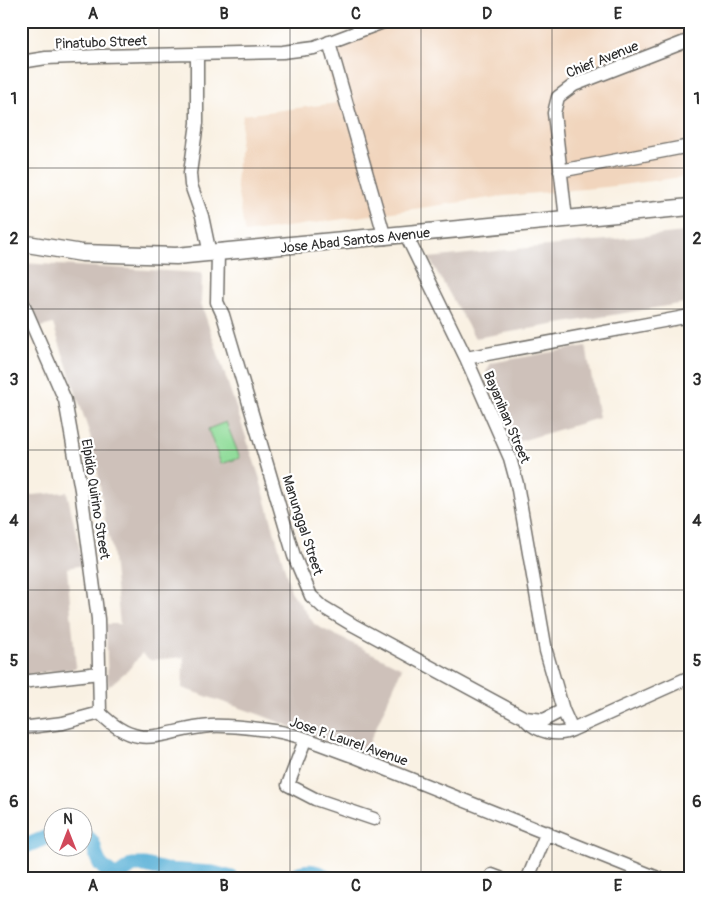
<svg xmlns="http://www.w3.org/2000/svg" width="711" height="899" viewBox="0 0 711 899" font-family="Pangolin,sans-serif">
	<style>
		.built { fill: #f1d5bd }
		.industrial { fill: #cec1ba }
		.green { fill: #8fdc99; stroke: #5d8462 }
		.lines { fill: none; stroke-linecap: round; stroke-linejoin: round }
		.stream { stroke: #5ab1d7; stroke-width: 2.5 }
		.river { stroke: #5ab1d7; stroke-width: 15 }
		.minor-casing { stroke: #73706b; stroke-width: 15 }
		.major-casing { stroke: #73706b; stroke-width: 19 }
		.minor { stroke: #fff; stroke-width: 12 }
		.major { stroke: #fff; stroke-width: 16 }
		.grid { fill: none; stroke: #2b2b2b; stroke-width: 1; stroke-opacity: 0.55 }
		.labels { text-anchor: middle; stroke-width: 4.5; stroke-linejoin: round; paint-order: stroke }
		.street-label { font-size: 14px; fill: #2b2b2b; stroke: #fff }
		.neatline { fill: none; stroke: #2b2b2b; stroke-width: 2 }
		.grid-label { font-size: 16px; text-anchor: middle; font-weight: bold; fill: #2b2b2b }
	</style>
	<rect width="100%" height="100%" fill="#fff"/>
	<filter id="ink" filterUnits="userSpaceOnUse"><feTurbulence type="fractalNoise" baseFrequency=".02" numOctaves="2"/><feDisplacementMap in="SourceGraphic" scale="10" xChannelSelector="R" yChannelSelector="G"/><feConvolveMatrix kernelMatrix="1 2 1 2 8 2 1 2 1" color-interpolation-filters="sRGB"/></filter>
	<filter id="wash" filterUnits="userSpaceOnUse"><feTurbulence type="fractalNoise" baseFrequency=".0096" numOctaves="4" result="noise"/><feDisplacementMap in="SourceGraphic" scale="20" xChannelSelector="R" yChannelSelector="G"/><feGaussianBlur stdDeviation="1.12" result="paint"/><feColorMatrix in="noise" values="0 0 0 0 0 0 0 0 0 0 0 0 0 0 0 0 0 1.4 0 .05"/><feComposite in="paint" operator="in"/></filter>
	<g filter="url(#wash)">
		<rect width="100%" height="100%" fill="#f9f1e3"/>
		<path class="built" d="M 393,21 L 690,21 L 690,176 L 606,187 L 504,196 L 245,233 L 236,183 L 243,115 L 337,103 L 323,51 Z"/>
		<path class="industrial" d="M 685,232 L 690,234 L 690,302 L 475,338 L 429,258 Z
			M 21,263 L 202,273 L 201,303 L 259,476 L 291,591 L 315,625 L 402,668 L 364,755 L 258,714 L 182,688 L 184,657 L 150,660 L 142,653 L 129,669 L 108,687 L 106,624 L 120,624 L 112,549 L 105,520 L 97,467 L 90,435 L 53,324 L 37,328 L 21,285 Z
			M 586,346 L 599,418 L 517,442 L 486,372 L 491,363 Z
			M 67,492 L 83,565 L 67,568 L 76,668 L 21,675 L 21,496 Z"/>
		<path class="green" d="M 226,422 L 240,458 L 221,464 L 208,429 Z"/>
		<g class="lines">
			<path class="stream" d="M 157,878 L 165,870"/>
			<path class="river" d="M 82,834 C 98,842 92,848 98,860 C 101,868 109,872 116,877 L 133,865 L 145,865 L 165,870 L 213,873 L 232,878
				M 21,848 L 52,835
				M 291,878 C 304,868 315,870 329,878"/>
		</g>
	</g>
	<g filter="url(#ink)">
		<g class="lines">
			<defs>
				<path id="minor" d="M 329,42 L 385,238
					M 197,54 L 197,123 L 190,173 L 191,185 L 202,216 L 210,254
					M 21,62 L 46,58 L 100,56 L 283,52 L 314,48 L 386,21
					M 560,171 L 690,146
					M 566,219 L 554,113 L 558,97 L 574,85 L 690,40
					M 406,235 L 466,358 L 510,458 L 517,484 L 546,651 L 563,710 L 572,730 L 690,677
					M 218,253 L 217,302 L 223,315 L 294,556 L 311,596 L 323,607 L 353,625 L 525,718 L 544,720 L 563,710
					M 21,299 L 65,400 L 81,490 L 98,619 L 100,713
					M 466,358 L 690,316
					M 21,682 L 99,673
					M 100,713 C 142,755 162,729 211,726 C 230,725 250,728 268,730 C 297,733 326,747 353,756 L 658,878
					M 526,720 C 537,732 558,737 572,730
					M 21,728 L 63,723 L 100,713
					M 305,740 L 288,785 L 315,799 L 374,819
					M 492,875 L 500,878
					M 528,878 L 547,832"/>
				<path id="major" d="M 21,243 L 82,253 L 176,256 L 690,207"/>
			</defs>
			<use href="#minor" class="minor-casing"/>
			<use href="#major" class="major-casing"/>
			<use href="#minor" class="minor"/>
			<use href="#major" class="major"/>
		</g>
	</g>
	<path class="grid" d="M 159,21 L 159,878M 290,21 L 290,878M 421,21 L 421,878M 552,21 L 552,878M 21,168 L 690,168M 21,309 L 690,309M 21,450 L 690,450M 21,590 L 690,590M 21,731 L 690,731"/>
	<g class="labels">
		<g class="street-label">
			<text transform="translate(101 42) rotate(-2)" y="5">Pinatubo Street</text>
			<text transform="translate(602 59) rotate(-22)" y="5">Chief Avenue</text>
			<text transform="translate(355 240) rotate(-6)" y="5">Jose Abad Santos Avenue</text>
			<text transform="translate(507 417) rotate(67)" y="5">Bayanihan Street</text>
			<text transform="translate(96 499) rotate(81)" y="5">Elpidio Quirino Street</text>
			<text transform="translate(303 525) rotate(72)" y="5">Manunggal Street</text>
			<text transform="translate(349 741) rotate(19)" y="5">Jose P. Laurel Avenue</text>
		</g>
	</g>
	<rect width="711" height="899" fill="none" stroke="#fff" stroke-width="55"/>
	<g transform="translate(68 832)"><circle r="24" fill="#ffffff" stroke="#aaaaaa"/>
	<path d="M0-4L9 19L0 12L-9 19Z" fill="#d1495b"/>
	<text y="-8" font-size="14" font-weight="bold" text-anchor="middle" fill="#2b2b2b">N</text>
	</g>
	<rect x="28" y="28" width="656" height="844" class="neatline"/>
	<g class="grid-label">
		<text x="93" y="19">A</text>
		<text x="224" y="19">B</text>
		<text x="356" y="19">C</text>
		<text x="487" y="19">D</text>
		<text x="618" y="19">E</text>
		<text x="14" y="104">1</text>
		<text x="697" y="104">1</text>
		<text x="14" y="244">2</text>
		<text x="697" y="244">2</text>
		<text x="14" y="385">3</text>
		<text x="697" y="385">3</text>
		<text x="14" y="526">4</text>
		<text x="697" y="526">4</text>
		<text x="14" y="666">5</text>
		<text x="697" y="666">5</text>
		<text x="14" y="807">6</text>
		<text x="697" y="807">6</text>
		<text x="93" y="891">A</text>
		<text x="224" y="891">B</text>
		<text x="356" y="891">C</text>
		<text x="487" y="891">D</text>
		<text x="618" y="891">E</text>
	</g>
</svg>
